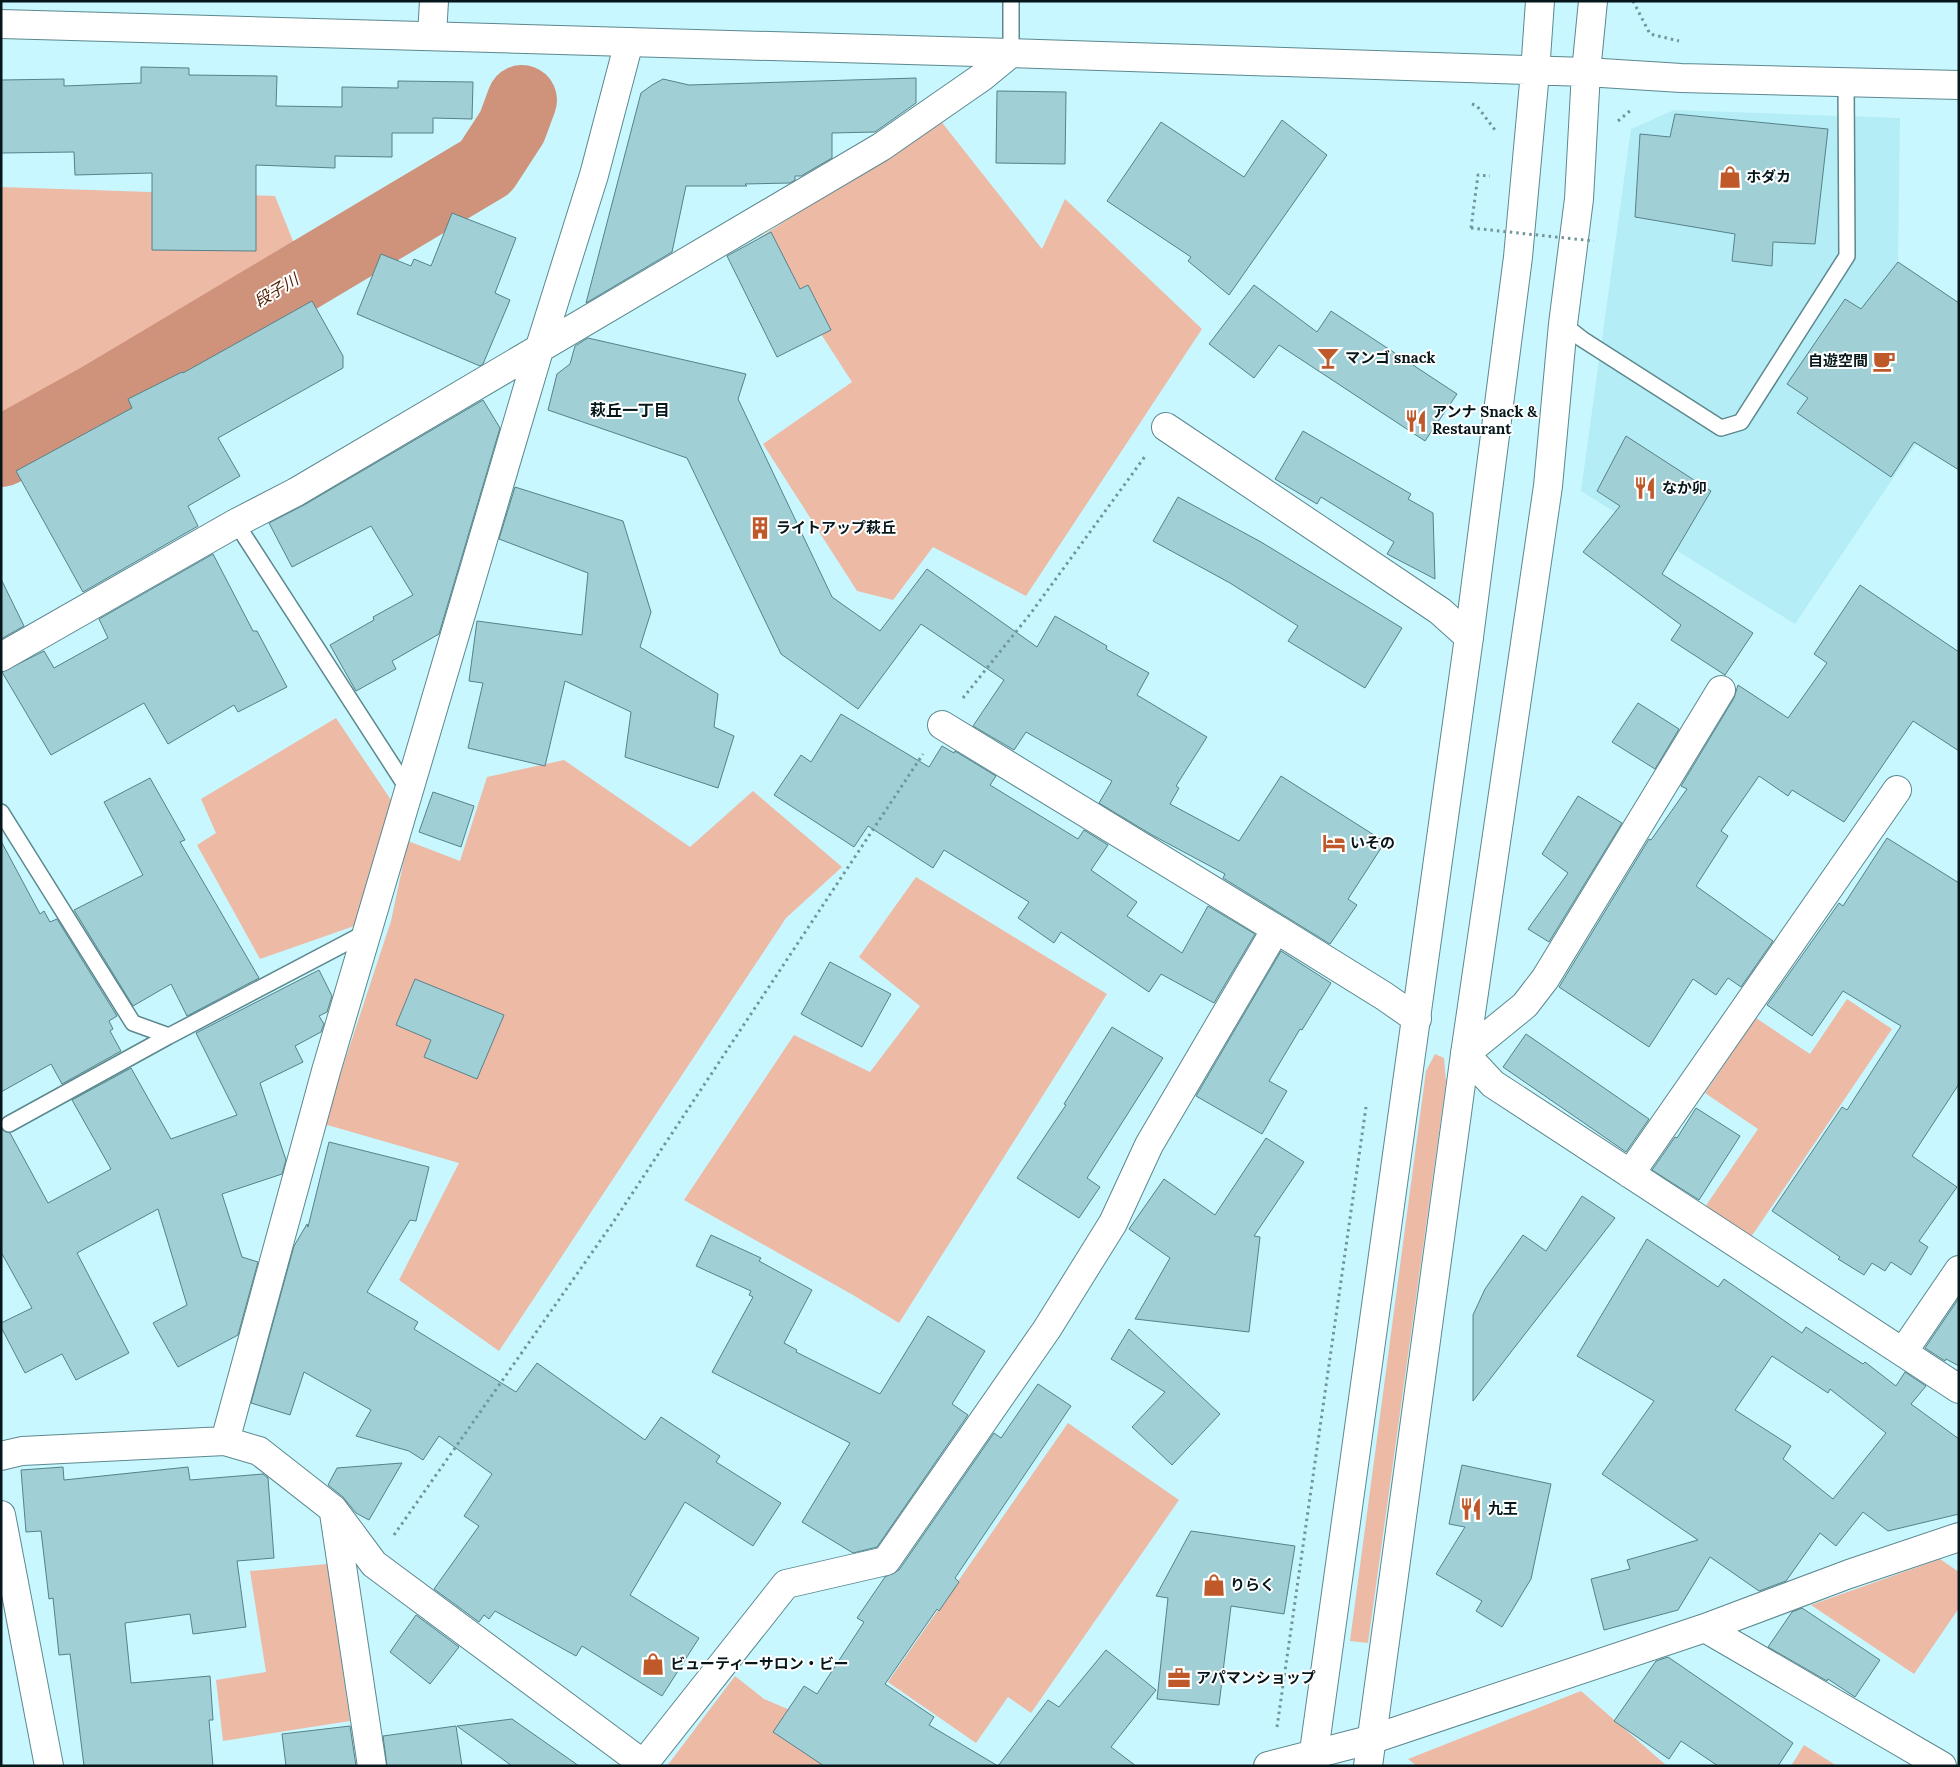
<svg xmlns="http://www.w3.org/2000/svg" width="1960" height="1767" viewBox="0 0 1960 1767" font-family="Lora,'Noto Sans JP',serif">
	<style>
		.built { fill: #b4edf6 }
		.green { fill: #edbaa6 }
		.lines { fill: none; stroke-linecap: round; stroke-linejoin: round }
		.river { stroke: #ce937a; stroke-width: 70 }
		.building { fill: #a1cfd6; stroke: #568289; fill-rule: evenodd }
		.lane-casing { stroke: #5c888e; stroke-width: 18 }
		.street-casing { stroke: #5c888e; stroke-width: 30 }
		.secondary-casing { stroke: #5c888e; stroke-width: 30 }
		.highway-casing { stroke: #5c888e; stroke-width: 30 }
		.path { stroke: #72959a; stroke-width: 3; stroke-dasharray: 2.5 4; stroke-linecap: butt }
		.lane { stroke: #fff; stroke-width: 15 }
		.street { stroke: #fff; stroke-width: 28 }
		.secondary { stroke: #fff; stroke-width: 28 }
		.highway { stroke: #fff; stroke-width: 28 }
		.path-bridge { stroke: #72959a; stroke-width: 3; stroke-dasharray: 2.5 4; stroke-linecap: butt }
		.labels { text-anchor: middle; stroke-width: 4; stroke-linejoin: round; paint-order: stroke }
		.poi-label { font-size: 15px; font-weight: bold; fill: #05171a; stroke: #fff; text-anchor: start }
		.water-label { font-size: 16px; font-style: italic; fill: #511b01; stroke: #fff }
		.neighbourhood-label { font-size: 16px; font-weight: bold; fill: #05171a; stroke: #fff }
	</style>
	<rect width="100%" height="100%" fill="#c8f7ff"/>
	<path class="built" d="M 1674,110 L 1900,118 L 1898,262 L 1959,303 L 1959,380 L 1795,624 L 1581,491 L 1631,129 Z"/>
	<path class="green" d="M 940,120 L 1042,249 L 1065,199 L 1202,329 L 1026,596 L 933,547 L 893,600 L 857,591 L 763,444 L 852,382 L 759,238 Z
		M 1,187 L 275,196 L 301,261 L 1,422 Z
		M 336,718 L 395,806 L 357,925 L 260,959 L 197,845 L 216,833 L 201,799 Z
		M 564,760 L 690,847 L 753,791 L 842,867 L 786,918 L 499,1351 L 399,1280 L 459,1163 L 324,1124 L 391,921 L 408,841 L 460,861 L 487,777 Z
		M 916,877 L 1107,994 L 899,1323 L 853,1295 L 684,1200 L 794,1035 L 870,1072 L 920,1006 L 859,957 Z
		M 1847,999 L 1892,1029 L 1749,1240 L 1703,1210 L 1758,1129 L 1705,1093 L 1756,1018 L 1810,1054 Z
		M 1435,1054 L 1444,1058 L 1446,1082 L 1368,1643 L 1350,1641 L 1426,1071 Z
		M 1068,1423 L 1179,1500 L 1031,1713 L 1008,1697 L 976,1743 L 888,1682 Z
		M 1940,1559 L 1959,1572 L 1959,1608 L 1914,1674 L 1811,1605 Z
		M 327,1564 L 350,1721 L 223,1741 L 216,1680 L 266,1672 L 250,1571 Z
		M 735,1676 L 764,1699 L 923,1766 L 667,1766 Z
		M 1581,1691 L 1667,1766 L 1417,1766 L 1408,1759 Z
		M 1804,1745 L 1837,1766 L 1791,1766 Z"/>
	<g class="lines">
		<path class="river" d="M 1,452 L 95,400 L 486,167 L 512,127 L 522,100"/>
	</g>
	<path class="building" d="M 141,67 L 189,68 L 189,75 L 277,76 L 276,106 L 342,107 L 342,87 L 398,88 L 398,81 L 473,82 L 472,119 L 433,118 L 433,133 L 392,133 L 392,157 L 335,156 L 335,168 L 256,165 L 256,251 L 152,250 L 152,173 L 75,175 L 74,152 L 1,153 L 1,80 L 64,79 L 64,86 L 141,83 Z
		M 916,78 L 916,103 L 875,132 L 832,133 L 832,158 L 801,176 L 795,176 L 795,180 L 790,183 L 745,184 L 747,186 L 686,186 L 672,252 L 586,303 L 641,93 L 652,85 L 663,79 L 689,85 Z
		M 997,91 L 1066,92 L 1065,164 L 996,163 Z
		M 1675,114 L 1828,129 L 1815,244 L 1773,242 L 1772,266 L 1732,261 L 1735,234 L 1635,217 L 1640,134 L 1670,137 Z
		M 1282,120 L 1327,155 L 1229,295 L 1188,261 L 1191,257 L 1107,201 L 1161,122 L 1244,177 Z
		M 452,213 L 516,238 L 495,293 L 510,300 L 483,364 L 480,366 L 357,314 L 381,254 L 411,266 L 414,259 L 431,266 Z
		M 771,232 L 800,289 L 808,285 L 831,330 L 777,357 L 727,256 Z
		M 1898,262 L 1959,303 L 1959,470 L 1914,442 L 1891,477 L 1797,413 L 1808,398 L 1787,384 L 1845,299 L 1861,309 Z
		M 1254,285 L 1317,332 L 1331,311 L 1457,394 L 1425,441 L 1279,345 L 1254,378 L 1209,344 Z
		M 312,301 L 343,356 L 343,368 L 218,438 L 240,476 L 188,506 L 198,526 L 83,592 L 16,471 L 132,408 L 128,399 L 182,372 L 183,373 Z
		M 588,338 L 746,374 L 738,399 L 832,597 L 880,631 L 927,569 L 1037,647 L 1055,616 L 1107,646 L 1106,649 L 1149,673 L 1137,695 L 1207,737 L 1176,786 L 1179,788 L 1170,804 L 1239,841 L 1281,776 L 1385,842 L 1348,899 L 1357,905 L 1330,944 L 1223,878 L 1225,874 L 1152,835 L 1099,803 L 1112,781 L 1026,732 L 1014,750 L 973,726 L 1004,680 L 921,624 L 858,709 L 781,654 L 687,458 L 548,410 L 557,374 L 570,364 L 575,346 Z
		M 483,400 L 500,428 L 439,634 L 392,661 L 396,669 L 356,691 L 330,645 L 374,620 L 373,617 L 413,595 L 371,526 L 292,567 L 269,523 L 304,505 Z
		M 1303,431 L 1411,494 L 1408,499 L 1433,513 L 1435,579 L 1387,554 L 1394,542 L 1321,497 L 1317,504 L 1275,479 Z
		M 1626,436 L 1711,491 L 1662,574 L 1753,633 L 1725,675 L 1671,640 L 1681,625 L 1583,552 L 1620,506 L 1597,491 Z
		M 515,487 L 623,521 L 651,612 L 640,647 L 718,694 L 714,727 L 734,736 L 718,788 L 625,757 L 631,712 L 565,681 L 545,766 L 468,748 L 483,683 L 469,681 L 477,621 L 582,635 L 588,573 L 499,539 Z
		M 1178,497 L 1261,542 L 1402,628 L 1365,688 L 1288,641 L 1298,626 L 1230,583 L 1153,541 Z
		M 213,554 L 253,631 L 257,631 L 287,687 L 238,712 L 234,705 L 168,744 L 144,703 L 51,755 L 2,672 L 44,651 L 54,668 L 108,638 L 99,619 Z
		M 1,579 L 24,626 L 1,639 Z
		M 1860,585 L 1959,652 L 1959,751 L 1913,721 L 1844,822 L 1792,790 L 1788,796 L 1759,776 L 1721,831 L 1728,836 L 1696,886 L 1773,941 L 1741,987 L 1728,978 L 1716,995 L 1693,979 L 1649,1047 L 1559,987 L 1649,839 L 1651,840 L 1687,789 L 1681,786 L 1734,698 L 1738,685 L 1788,718 L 1827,663 L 1814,654 Z
		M 1638,703 L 1679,729 L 1655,769 L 1612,742 Z
		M 841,714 L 929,767 L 942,746 L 954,753 L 955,751 L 996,776 L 990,785 L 1078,839 L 1084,830 L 1108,845 L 1091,870 L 1137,902 L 1127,916 L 1182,953 L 1208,906 L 1255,934 L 1214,1003 L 1161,974 L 1149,992 L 1061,932 L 1054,943 L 1018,918 L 1029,902 L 944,850 L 933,868 L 868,826 L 854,847 L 774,795 L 801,755 L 811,762 Z
		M 150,778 L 185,840 L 180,842 L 259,978 L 187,1016 L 171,984 L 133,1006 L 74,910 L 143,875 L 104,802 Z
		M 433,792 L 474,806 L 461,847 L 419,832 Z
		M 1578,796 L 1622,823 L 1549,942 L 1528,929 L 1568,873 L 1542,854 Z
		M 1887,838 L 1959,883 L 1959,1084 L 1912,1156 L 1957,1187 L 1919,1241 L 1928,1247 L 1911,1275 L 1891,1262 L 1885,1271 L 1872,1263 L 1864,1275 L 1838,1259 L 1840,1257 L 1772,1211 L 1842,1107 L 1847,1110 L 1901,1026 L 1843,991 L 1812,1036 L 1767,1005 L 1839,903 L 1843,906 Z
		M 1,841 L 40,914 L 44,911 L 50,922 L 57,919 L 117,1016 L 109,1021 L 113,1029 L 110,1031 L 121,1051 L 62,1084 L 51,1064 L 1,1092 Z
		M 1281,951 L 1331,983 L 1302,1030 L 1300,1029 L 1269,1081 L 1287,1091 L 1262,1134 L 1196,1096 Z
		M 830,962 L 891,994 L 862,1047 L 801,1014 Z
		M 319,970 L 332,996 L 327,1012 L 319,1016 L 324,1024 L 321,1032 L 295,1046 L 303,1062 L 260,1083 L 286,1160 L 282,1174 L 222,1194 L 242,1257 L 258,1262 L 238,1335 L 178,1367 L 153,1323 L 187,1305 L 158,1209 L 77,1253 L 129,1353 L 76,1380 L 62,1354 L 25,1373 L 1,1327 L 1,1323 L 32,1308 L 1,1252 L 1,1129 L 10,1133 L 48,1203 L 111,1169 L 72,1100 L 131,1068 L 171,1139 L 237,1115 L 196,1033 Z
		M 415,979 L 504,1015 L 477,1079 L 424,1057 L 431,1040 L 396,1025 Z
		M 1112,1027 L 1163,1058 L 1087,1178 L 1100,1187 L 1079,1218 L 1017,1178 L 1066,1105 L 1064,1104 Z
		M 1526,1034 L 1649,1119 L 1626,1152 L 1503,1067 Z
		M 1696,1108 L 1740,1136 L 1699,1200 L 1652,1170 L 1675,1137 L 1677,1138 Z
		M 1266,1138 L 1304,1162 L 1254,1236 L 1260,1237 L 1249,1332 L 1135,1319 L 1170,1258 L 1129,1229 L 1164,1179 L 1215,1215 Z
		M 329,1142 L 429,1167 L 416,1221 L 410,1220 L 367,1292 L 418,1322 L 414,1329 L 516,1392 L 537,1363 L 645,1440 L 661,1417 L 720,1456 L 716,1462 L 781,1503 L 753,1546 L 685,1502 L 630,1595 L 699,1638 L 662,1696 L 582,1646 L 576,1656 L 495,1611 L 489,1619 L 484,1615 L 479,1622 L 434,1589 L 479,1526 L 464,1516 L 492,1474 L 439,1436 L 423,1460 L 409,1451 L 356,1436 L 371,1410 L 304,1372 L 290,1415 L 251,1403 L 294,1246 L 307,1224 L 308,1227 Z
		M 1582,1196 L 1615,1218 L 1473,1401 L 1473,1315 L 1485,1289 L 1523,1235 L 1546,1251 Z
		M 711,1235 L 761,1258 L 759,1261 L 812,1290 L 784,1343 L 797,1350 L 796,1352 L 880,1394 L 928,1316 L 985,1351 L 952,1404 L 968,1415 L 877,1547 L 853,1553 L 802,1522 L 850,1443 L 712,1372 L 753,1297 L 749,1295 L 751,1291 L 696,1266 Z
		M 1647,1239 L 1718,1287 L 1724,1279 L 1802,1333 L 1806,1327 L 1863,1364 L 1865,1362 L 1896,1386 L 1905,1372 L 1926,1386 L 1911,1404 L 1959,1439 L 1959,1514 L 1888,1531 L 1863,1512 L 1836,1546 L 1820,1533 L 1786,1581 L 1759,1591 L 1710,1557 L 1678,1610 L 1604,1630 L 1591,1579 L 1630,1569 L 1627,1560 L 1698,1540 L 1602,1474 L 1654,1401 L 1577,1356 ZM 1772,1356 L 1828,1393 L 1830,1389 L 1886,1433 L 1833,1499 L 1783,1459 L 1791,1446 L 1735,1410 Z
		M 1959,1298 L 1959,1366 L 1946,1359 L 1945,1361 L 1925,1348 Z
		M 1129,1329 L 1220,1414 L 1172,1465 L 1132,1427 L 1165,1392 L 1111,1359 Z
		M 1038,1384 L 1071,1406 L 955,1578 L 959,1582 L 939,1611 L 937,1609 L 885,1684 L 934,1717 L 929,1725 L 998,1766 L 1048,1700 L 1059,1707 L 1106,1650 L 1156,1690 L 1111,1747 L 1136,1766 L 824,1766 L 773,1732 L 804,1686 L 817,1694 L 864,1622 L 857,1618 L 885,1577 L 899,1570 L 994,1433 L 1001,1438 Z
		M 402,1463 L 369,1520 L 356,1513 L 343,1497 L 328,1485 L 337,1468 Z
		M 1462,1465 L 1551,1484 L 1531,1579 L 1502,1627 L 1476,1611 L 1482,1601 L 1436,1574 L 1465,1527 L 1449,1524 Z
		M 63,1467 L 64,1480 L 188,1467 L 190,1480 L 263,1474 L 268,1478 L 274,1558 L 237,1561 L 246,1627 L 193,1634 L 190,1614 L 125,1623 L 131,1683 L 210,1676 L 213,1720 L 209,1720 L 213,1766 L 84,1766 L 70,1654 L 59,1655 L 53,1598 L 49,1599 L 41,1531 L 26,1532 L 21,1470 Z
		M 1191,1531 L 1295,1546 L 1284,1614 L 1231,1606 L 1219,1705 L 1157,1699 L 1168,1598 L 1156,1596 Z
		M 1802,1608 L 1880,1660 L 1855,1697 L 1828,1679 L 1827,1681 L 1768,1647 L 1792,1612 Z
		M 416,1615 L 459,1647 L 430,1684 L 390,1652 Z
		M 1668,1657 L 1793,1743 L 1778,1766 L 1718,1766 L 1681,1741 L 1669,1759 L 1614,1721 L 1656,1661 Z
		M 512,1719 L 579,1766 L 512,1766 L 457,1726 Z
		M 350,1726 L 356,1766 L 286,1766 L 282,1734 Z
		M 456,1726 L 462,1766 L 387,1766 L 383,1736 Z"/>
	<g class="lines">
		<defs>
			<path id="lane" d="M 1011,53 L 1011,1
				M 1563,324 L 1582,339 L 1721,428 L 1741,422 L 1847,256 L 1846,81
				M 236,523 L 409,791
				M 1,812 L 133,1023 L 169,1036 L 367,932
				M 9,1124 L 169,1036"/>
			<path id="street" d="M 1166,427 L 1440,611 L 1469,637
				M 1,657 L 236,523 L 296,492 L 881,147 L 982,77 L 1011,53
				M 1721,690 L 1545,979 L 1525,1005 L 1465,1054 L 1493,1084 L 1959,1389
				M 942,725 L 1276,929
				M 1630,1174 L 1897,790
				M 1903,1352 L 1959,1270
				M 225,1441 L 326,1071 L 539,350 L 594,175 L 629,42
				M 1,1456 L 22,1451 L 225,1441 L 259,1451 L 333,1509 L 374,1564 L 646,1766
				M 334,1513 L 372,1766
				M 1705,1628 L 1942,1766
				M 642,1766 L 786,1584 L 886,1561 L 1047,1329 L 1113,1223 L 1149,1145 L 1276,929 L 1384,996 L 1417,1019
				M 1268,1766 L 1373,1739 L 1705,1628 L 1849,1574 L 1959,1537"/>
			<path id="secondary" d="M 1,24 L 1011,53 L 1586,72 L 1681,78 L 1959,85
				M 432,35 L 434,1
				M 1,1515 L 49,1766
				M 1312,1766 L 1469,637 L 1518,257 L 1535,72
				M 1368,1766 L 1465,1054 L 1548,486 L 1563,324 L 1579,199 L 1586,72"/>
			<path id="highway" d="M 1535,72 L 1540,1
				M 1586,72 L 1593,1"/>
		</defs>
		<use href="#lane" class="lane-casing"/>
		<use href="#street" class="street-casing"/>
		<use href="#secondary" class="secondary-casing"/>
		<use href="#highway" class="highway-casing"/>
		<path class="path" d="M 1633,1 L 1650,34 L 1679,41
			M 1472,104 L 1477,106 L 1495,130
			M 1618,121 L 1631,110
			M 1471,228 L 1478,175 L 1490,176
			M 963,698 L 1031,613 L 1146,455
			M 394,1535 L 612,1224 L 923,754
			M 1277,1727 L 1366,1107"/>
		<use href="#lane" class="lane"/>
		<use href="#street" class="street"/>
		<use href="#secondary" class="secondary"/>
		<use href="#highway" class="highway"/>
		<path class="path-bridge" d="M 1471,228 L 1594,241"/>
	</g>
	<defs>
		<symbol id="shop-bare" viewBox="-9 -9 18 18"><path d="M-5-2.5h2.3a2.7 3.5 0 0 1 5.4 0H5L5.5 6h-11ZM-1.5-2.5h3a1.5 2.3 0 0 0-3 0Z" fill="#bf592a" stroke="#fff" stroke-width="2.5" paint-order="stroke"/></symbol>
		<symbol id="bar-bare" viewBox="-9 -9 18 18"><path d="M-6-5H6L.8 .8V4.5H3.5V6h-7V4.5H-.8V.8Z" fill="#bf592a" stroke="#fff" stroke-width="2.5" paint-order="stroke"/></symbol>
		<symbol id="cafe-bare" viewBox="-9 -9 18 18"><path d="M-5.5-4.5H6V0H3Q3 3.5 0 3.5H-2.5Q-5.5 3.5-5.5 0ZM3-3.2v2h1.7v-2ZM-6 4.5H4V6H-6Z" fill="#bf592a" stroke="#fff" stroke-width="2.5" paint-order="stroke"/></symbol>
		<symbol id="restaurant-bare" viewBox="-9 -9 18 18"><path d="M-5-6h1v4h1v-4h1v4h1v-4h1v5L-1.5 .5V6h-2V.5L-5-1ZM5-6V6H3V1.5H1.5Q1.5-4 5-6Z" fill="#bf592a" stroke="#fff" stroke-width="2.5" paint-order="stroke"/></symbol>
		<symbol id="building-bare" viewBox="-9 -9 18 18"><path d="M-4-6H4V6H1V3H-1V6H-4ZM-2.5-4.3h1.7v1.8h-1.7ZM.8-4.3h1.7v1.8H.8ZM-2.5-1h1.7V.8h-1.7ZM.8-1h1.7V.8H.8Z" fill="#bf592a" stroke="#fff" stroke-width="2.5" paint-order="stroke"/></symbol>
		<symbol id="hotel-bare" viewBox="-9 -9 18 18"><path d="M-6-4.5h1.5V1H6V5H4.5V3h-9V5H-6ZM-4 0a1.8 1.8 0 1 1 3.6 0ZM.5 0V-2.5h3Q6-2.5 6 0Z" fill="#bf592a" stroke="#fff" stroke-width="2.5" paint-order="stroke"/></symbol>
		<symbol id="office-bare" viewBox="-9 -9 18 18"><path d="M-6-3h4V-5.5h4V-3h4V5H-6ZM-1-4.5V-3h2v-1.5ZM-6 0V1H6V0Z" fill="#bf592a" stroke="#fff" stroke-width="2.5" paint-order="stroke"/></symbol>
	</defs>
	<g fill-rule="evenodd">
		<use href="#shop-bare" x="1714" y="161" width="32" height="32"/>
		<use href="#bar-bare" x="1312" y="342" width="32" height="32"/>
		<use href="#cafe-bare" x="1868" y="345" width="32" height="32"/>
		<use href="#restaurant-bare" x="1400" y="405" width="32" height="32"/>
		<use href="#restaurant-bare" x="1629" y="472" width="32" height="32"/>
		<use href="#building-bare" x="744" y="512" width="32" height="32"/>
		<use href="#hotel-bare" x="1318" y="827" width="32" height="32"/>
		<use href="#restaurant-bare" x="1455" y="1493" width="32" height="32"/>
		<use href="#shop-bare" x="1198" y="1569" width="32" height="32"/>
		<use href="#shop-bare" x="637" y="1648" width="32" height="32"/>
		<use href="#office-bare" x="1163" y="1662" width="32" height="32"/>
	</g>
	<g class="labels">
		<g class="poi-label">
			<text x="1746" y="182">ホダカ</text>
			<text x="1345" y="363">マンゴ snack</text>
			<text x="1868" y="366" text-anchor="end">自遊空間</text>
			<text x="1432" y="417">アンナ Snack &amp;<tspan x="1432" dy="17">Restaurant</tspan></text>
			<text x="1662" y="493">なか卯</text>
			<text x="776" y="533">ライトアップ萩丘</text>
			<text x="1350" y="848">いその</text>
			<text x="1488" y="1514">九王</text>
			<text x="1230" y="1590">りらく</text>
			<text x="670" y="1669">ビューティーサロン・ビー</text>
			<text x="1196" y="1683">アパマンショップ</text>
		</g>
		<g class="water-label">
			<text transform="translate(276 290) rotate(-31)" y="6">段子川</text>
		</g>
		<g class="neighbourhood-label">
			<text x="630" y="416">萩丘一丁目</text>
		</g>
	</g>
	<rect width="1960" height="1767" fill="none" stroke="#05171a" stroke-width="5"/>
</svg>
